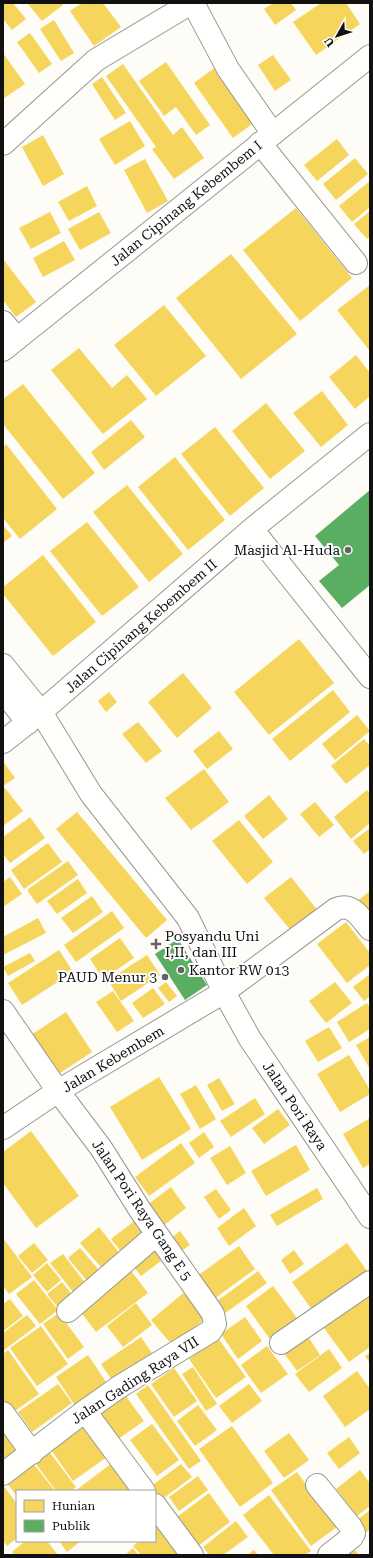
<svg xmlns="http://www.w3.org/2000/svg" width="373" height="1558" viewBox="0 0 373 1558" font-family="'Roboto Serif',serif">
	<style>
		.homes { fill: #f6d55c }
		.public { fill: #5aae61 }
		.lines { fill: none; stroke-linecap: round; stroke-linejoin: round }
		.minor-casing { stroke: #979795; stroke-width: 24 }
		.minor { stroke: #fffffe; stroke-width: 22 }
		.poi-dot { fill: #646362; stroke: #fff; stroke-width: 1.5 }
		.labels { text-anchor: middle; stroke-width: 4; stroke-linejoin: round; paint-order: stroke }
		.street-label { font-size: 14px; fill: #111; stroke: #fff }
		.poi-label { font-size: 14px; fill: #111; stroke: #fff; text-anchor: end }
	</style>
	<rect width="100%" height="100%" fill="#fdfcf7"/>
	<path class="homes" d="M 3,3 L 13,3 L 26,19 L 12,30 L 3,19 Z
		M 27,3 L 61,3 L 63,5 L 42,21 Z
		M 82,3 L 103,3 L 121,27 L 94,46 L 70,11 Z
		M 273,3 L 291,3 L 296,10 L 275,25 L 264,9 Z
		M 321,3 L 346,3 L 360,24 L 316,55 L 293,22 Z
		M 54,20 L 74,53 L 61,61 L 40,29 Z
		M 30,33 L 52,64 L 39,73 L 17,42 Z
		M 3,53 L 25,84 L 3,99 Z
		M 273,55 L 291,80 L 275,91 L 258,65 Z
		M 166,62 L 210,125 L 196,135 L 176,107 L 164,116 L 139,81 Z
		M 123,64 L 173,135 L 182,127 L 204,158 L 174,179 L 152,149 L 156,147 L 106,76 Z
		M 220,64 L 259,119 L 233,138 L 194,83 Z
		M 102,77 L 126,113 L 115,120 L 92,84 Z
		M 130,121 L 145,146 L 115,165 L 99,139 Z
		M 43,135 L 64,174 L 43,186 L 22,147 Z
		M 337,139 L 349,155 L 317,181 L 304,165 Z
		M 355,158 L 368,174 L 336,200 L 323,184 Z
		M 145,159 L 168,201 L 147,213 L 124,170 Z
		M 370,181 L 370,207 L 352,222 L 339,206 Z
		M 87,186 L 97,206 L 69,221 L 58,202 Z
		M 296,208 L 352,278 L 300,321 L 243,250 Z
		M 370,211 L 370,237 L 367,239 L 354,224 Z
		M 50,212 L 61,233 L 31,249 L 19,228 Z
		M 99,212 L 111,233 L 80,250 L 68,229 Z
		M 64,241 L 75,260 L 43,277 L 33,258 Z
		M 231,254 L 297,334 L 241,379 L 176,298 Z
		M 3,259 L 36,302 L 16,317 L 3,300 Z
		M 370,285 L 370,351 L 337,310 Z
		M 164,305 L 206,356 L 156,396 L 114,345 Z
		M 79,348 L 112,388 L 127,375 L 147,399 L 103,434 L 51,370 Z
		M 356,355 L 370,373 L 370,396 L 355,409 L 329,377 Z
		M 23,384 L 95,473 L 63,499 L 3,424 L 3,399 Z
		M 322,391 L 348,425 L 321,447 L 293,413 Z
		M 266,403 L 305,451 L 270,479 L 232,431 Z
		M 131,420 L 145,437 L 104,470 L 91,452 Z
		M 215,427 L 264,488 L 230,516 L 181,454 Z
		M 6,444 L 57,509 L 20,539 L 3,518 L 3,447 Z
		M 175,457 L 225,520 L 188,550 L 138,487 Z
		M 127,485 L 183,554 L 149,582 L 93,512 Z
		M 87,522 L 139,587 L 102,616 L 50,551 Z
		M 3,525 L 12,536 L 3,543 Z
		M 43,555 L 96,622 L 53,656 L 3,594 L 3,587 Z
		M 299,639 L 334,683 L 269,735 L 234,692 Z
		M 183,673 L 212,708 L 177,738 L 148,702 Z
		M 333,690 L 350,712 L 290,761 L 272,739 Z
		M 109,692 L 117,702 L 106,712 L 98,701 Z
		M 357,715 L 370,731 L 335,760 L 322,744 Z
		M 138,722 L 162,751 L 146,763 L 122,734 Z
		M 219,731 L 233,749 L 207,769 L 193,751 Z
		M 364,739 L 370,746 L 370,765 L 346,784 L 331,766 Z
		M 3,761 L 15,778 L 3,786 Z
		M 204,769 L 229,802 L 191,830 L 165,798 Z
		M 5,788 L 23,811 L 3,826 L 3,790 Z
		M 367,790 L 370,794 L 370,823 L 351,839 L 334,817 Z
		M 269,795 L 288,819 L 263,839 L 244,816 Z
		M 315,802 L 334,825 L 319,837 L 300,814 Z
		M 77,812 L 167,920 L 146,938 L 56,829 Z
		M 30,817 L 45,838 L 10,863 L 3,854 L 3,837 Z
		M 239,820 L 273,862 L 247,884 L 212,841 Z
		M 370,828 L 370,849 L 364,854 L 353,841 Z
		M 48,843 L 62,862 L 24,889 L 11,870 Z
		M 68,861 L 78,875 L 37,904 L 27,890 Z
		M 10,877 L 22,894 L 3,907 L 3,882 Z
		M 291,877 L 323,917 L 297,938 L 264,898 Z
		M 78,879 L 87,893 L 57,914 L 47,901 Z
		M 370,891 L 370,919 L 356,902 Z
		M 92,896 L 103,912 L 73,933 L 61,918 Z
		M 112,911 L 124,928 L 76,962 L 64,945 Z
		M 38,918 L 46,933 L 3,955 L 3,937 Z
		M 346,922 L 370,953 L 370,965 L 347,983 L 317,944 Z
		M 120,938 L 134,958 L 103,979 L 90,959 Z
		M 59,950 L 73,972 L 22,1005 L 8,983 Z
		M 30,953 L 35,961 L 8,976 L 3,967 Z
		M 147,955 L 160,975 L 121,1001 L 108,980 Z
		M 370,974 L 370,996 L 364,1001 L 353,987 Z
		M 166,982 L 177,996 L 169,1002 L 158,988 Z
		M 335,982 L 352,1003 L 326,1023 L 309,1001 Z
		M 153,988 L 165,1004 L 143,1018 L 132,1003 Z
		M 113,991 L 134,1021 L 117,1032 L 96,1002 Z
		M 367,1003 L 370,1008 L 370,1029 L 349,1042 L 337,1022 Z
		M 66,1012 L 92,1052 L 57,1075 L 31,1035 Z
		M 329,1027 L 342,1048 L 318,1062 L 305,1041 Z
		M 370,1037 L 370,1069 L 356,1045 Z
		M 349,1055 L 370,1090 L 370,1094 L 340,1112 L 317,1074 Z
		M 159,1077 L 191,1129 L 142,1160 L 110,1107 Z
		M 219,1078 L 235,1104 L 222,1111 L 207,1085 Z
		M 196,1085 L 216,1119 L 200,1129 L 180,1094 Z
		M 255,1098 L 265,1114 L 231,1137 L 220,1121 Z
		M 278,1109 L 290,1125 L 264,1144 L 252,1128 Z
		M 370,1118 L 370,1164 L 363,1168 L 343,1134 Z
		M 31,1131 L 79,1196 L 36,1228 L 3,1183 L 3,1152 Z
		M 204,1132 L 214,1147 L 199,1158 L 189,1143 Z
		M 181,1143 L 195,1163 L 149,1196 L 135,1177 Z
		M 296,1145 L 310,1170 L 266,1196 L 251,1171 Z
		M 230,1146 L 246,1173 L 227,1185 L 210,1158 Z
		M 171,1187 L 186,1208 L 163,1226 L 147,1205 Z
		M 317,1188 L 323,1199 L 277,1226 L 270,1215 Z
		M 216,1189 L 231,1210 L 219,1219 L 204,1197 Z
		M 244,1208 L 256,1226 L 229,1246 L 217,1228 Z
		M 137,1219 L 149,1234 L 123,1254 L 111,1239 Z
		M 99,1227 L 124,1259 L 106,1273 L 80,1243 Z
		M 180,1231 L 190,1245 L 175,1255 L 166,1242 Z
		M 3,1238 L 32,1277 L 9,1294 L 3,1286 Z
		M 153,1242 L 165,1258 L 141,1276 L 129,1261 Z
		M 34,1243 L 48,1260 L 32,1273 L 18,1256 Z
		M 347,1243 L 370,1275 L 315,1314 L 292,1282 Z
		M 239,1246 L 255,1269 L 210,1302 L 193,1279 Z
		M 80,1248 L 104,1276 L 92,1287 L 68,1258 Z
		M 294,1250 L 304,1264 L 290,1274 L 281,1260 Z
		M 63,1254 L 90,1289 L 78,1298 L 50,1263 Z
		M 47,1263 L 61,1280 L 47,1292 L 33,1275 Z
		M 129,1268 L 148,1293 L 96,1332 L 77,1307 Z
		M 258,1271 L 267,1283 L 221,1316 L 213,1304 Z
		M 34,1280 L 58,1310 L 40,1324 L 16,1294 Z
		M 62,1282 L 76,1300 L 64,1315 L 47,1294 Z
		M 273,1286 L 300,1322 L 272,1342 L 246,1306 Z
		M 370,1289 L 370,1347 L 349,1362 L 321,1324 Z
		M 187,1290 L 209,1316 L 172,1345 L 151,1320 Z
		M 10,1299 L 23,1316 L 3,1331 L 3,1304 Z
		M 136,1303 L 152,1325 L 123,1347 L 107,1326 Z
		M 59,1313 L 84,1347 L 68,1359 L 43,1324 Z
		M 27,1315 L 36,1326 L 3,1351 L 3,1333 Z
		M 245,1317 L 262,1341 L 238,1359 L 221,1334 Z
		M 41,1326 L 68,1364 L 37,1386 L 10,1348 Z
		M 307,1335 L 320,1355 L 297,1371 L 283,1352 Z
		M 141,1337 L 156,1359 L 116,1386 L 101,1364 Z
		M 218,1338 L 246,1377 L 216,1398 L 189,1359 Z
		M 267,1346 L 288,1374 L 261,1393 L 241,1365 Z
		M 329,1349 L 342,1368 L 309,1392 L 295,1374 Z
		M 8,1350 L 39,1394 L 12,1413 L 3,1400 L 3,1354 Z
		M 370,1353 L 370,1363 L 365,1356 Z
		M 88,1355 L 108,1385 L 76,1407 L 56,1377 Z
		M 193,1367 L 217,1404 L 206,1411 L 182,1374 Z
		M 174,1368 L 197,1401 L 174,1417 L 151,1384 Z
		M 357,1371 L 370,1389 L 370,1409 L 345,1427 L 323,1396 Z
		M 58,1384 L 72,1403 L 32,1432 L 18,1412 Z
		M 249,1384 L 262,1401 L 232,1423 L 219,1406 Z
		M 148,1385 L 201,1461 L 189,1469 L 136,1394 Z
		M 125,1395 L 144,1421 L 111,1444 L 92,1419 Z
		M 198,1405 L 217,1430 L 195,1446 L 177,1421 Z
		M 86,1421 L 110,1455 L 73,1481 L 49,1447 Z
		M 152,1424 L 179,1460 L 157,1476 L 130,1440 Z
		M 232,1426 L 273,1483 L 240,1507 L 199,1449 Z
		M 3,1430 L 24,1450 L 3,1466 Z
		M 289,1433 L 309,1460 L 284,1478 L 264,1451 Z
		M 349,1437 L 360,1453 L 339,1469 L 327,1453 Z
		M 47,1449 L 76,1487 L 71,1491 L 56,1491 L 33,1460 Z
		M 32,1462 L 55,1491 L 17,1491 L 17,1496 L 6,1482 Z
		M 112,1463 L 133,1491 L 75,1491 Z
		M 181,1464 L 192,1477 L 157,1503 L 155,1501 L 155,1491 L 146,1490 Z
		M 360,1470 L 370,1483 L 370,1506 L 357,1516 L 336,1489 Z
		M 297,1472 L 337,1527 L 311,1546 L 271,1490 Z
		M 198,1476 L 208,1490 L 179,1511 L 169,1497 Z
		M 3,1485 L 17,1504 L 17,1538 L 7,1546 L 3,1540 Z
		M 209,1493 L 230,1522 L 194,1549 L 173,1520 Z
		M 269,1495 L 311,1551 L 305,1555 L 274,1555 L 243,1515 Z
		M 370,1510 L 370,1529 L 363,1535 L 353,1523 Z
		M 236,1521 L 248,1537 L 223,1555 L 209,1555 L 203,1547 Z
		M 158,1525 L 180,1555 L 141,1555 L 133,1546 L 139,1541 L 155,1541 L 155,1528 Z
		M 25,1541 L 47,1541 L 58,1555 L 14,1555 L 12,1552 Z
		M 59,1541 L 81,1541 L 67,1552 Z
		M 133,1548 L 138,1555 L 125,1555 Z
		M 254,1550 L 258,1555 L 247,1555 Z
		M 355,1550 L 359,1555 L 347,1555 Z"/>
	<path class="public" d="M 370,490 L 370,585 L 342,608 L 319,581 L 339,565 L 315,536 Z
		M 178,939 L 207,985 L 185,1000 L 155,954 Z"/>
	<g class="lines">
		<defs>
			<path id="minor" d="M 193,3 L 228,69 L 273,134
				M 260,143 L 356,263
				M 3,144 L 96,60 L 191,3
				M 3,322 L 17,339
				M 3,350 L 370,56
				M 252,529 L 370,677
				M 3,665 L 41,712 L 91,794 L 188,918 L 224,992 L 250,1039 L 370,1217
				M 3,691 L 28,723
				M 3,742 L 41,712 L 252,529 L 370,434
				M 3,1011 L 58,1091 L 101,1148 L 140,1210 L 209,1308 L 213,1314 L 215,1324 L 211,1331 L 119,1387 L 85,1411 L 3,1474
				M 3,1128 L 58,1091 L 224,992 L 336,909 C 352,902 361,918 370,929
				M 68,1311 L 157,1234
				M 281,1343 L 370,1282
				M 85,1411 L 144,1491
				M 3,1413 L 32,1453
				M 317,1485 L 351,1527 L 354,1533 L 352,1537 L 329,1555
				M 155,1505 L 192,1555"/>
		</defs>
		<use href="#minor" class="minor-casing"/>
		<use href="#minor" class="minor"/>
	</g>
	<g class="poi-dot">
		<circle cx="348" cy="550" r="4"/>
		<path d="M154 938h4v4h4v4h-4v4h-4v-4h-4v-4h4z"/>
		<circle cx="181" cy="970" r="4"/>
		<circle cx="165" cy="977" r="4"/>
	</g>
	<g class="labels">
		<g class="street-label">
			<text transform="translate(186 203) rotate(-39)" y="5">Jalan Cipinang Kebembem I</text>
			<text transform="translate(141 626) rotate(-41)" y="5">Jalan Cipinang Kebembem II</text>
			<text transform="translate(113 1059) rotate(-31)" y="5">Jalan Kebembem</text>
			<text transform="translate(295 1106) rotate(56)" y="5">Jalan Pori Raya</text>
			<text transform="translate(142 1210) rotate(56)" y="5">Jalan Pori Raya Gang E 5</text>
			<text transform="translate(135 1380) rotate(-33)" y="5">Jalan Gading Raya VII</text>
		</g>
		<g class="poi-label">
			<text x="340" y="555">Masjid Al-Huda</text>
			<text x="165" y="941" text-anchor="start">Posyandu Uni<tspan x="165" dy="16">I,II, dan III</tspan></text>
			<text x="189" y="975" text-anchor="start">Kantor RW 013</text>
			<text x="157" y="982">PAUD Menur 3</text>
		</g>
	</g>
	<rect width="373" height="1558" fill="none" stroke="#111111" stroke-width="8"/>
	<rect x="16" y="1490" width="140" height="52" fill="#ffffff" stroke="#a0a0a0"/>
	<rect x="24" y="1500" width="20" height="12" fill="#f6d55c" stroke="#a0a0a0"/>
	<text x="52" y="1510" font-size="12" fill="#111111">Hunian</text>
	<rect x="24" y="1520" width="20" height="12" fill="#5aae61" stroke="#a0a0a0"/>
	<text x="52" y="1530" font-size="12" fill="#111111">Publik</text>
	<g transform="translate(337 36) rotate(231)" stroke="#ffffff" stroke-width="3" paint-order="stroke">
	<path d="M0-3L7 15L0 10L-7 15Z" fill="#111111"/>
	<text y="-6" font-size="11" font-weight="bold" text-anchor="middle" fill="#111111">U</text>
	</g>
</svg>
